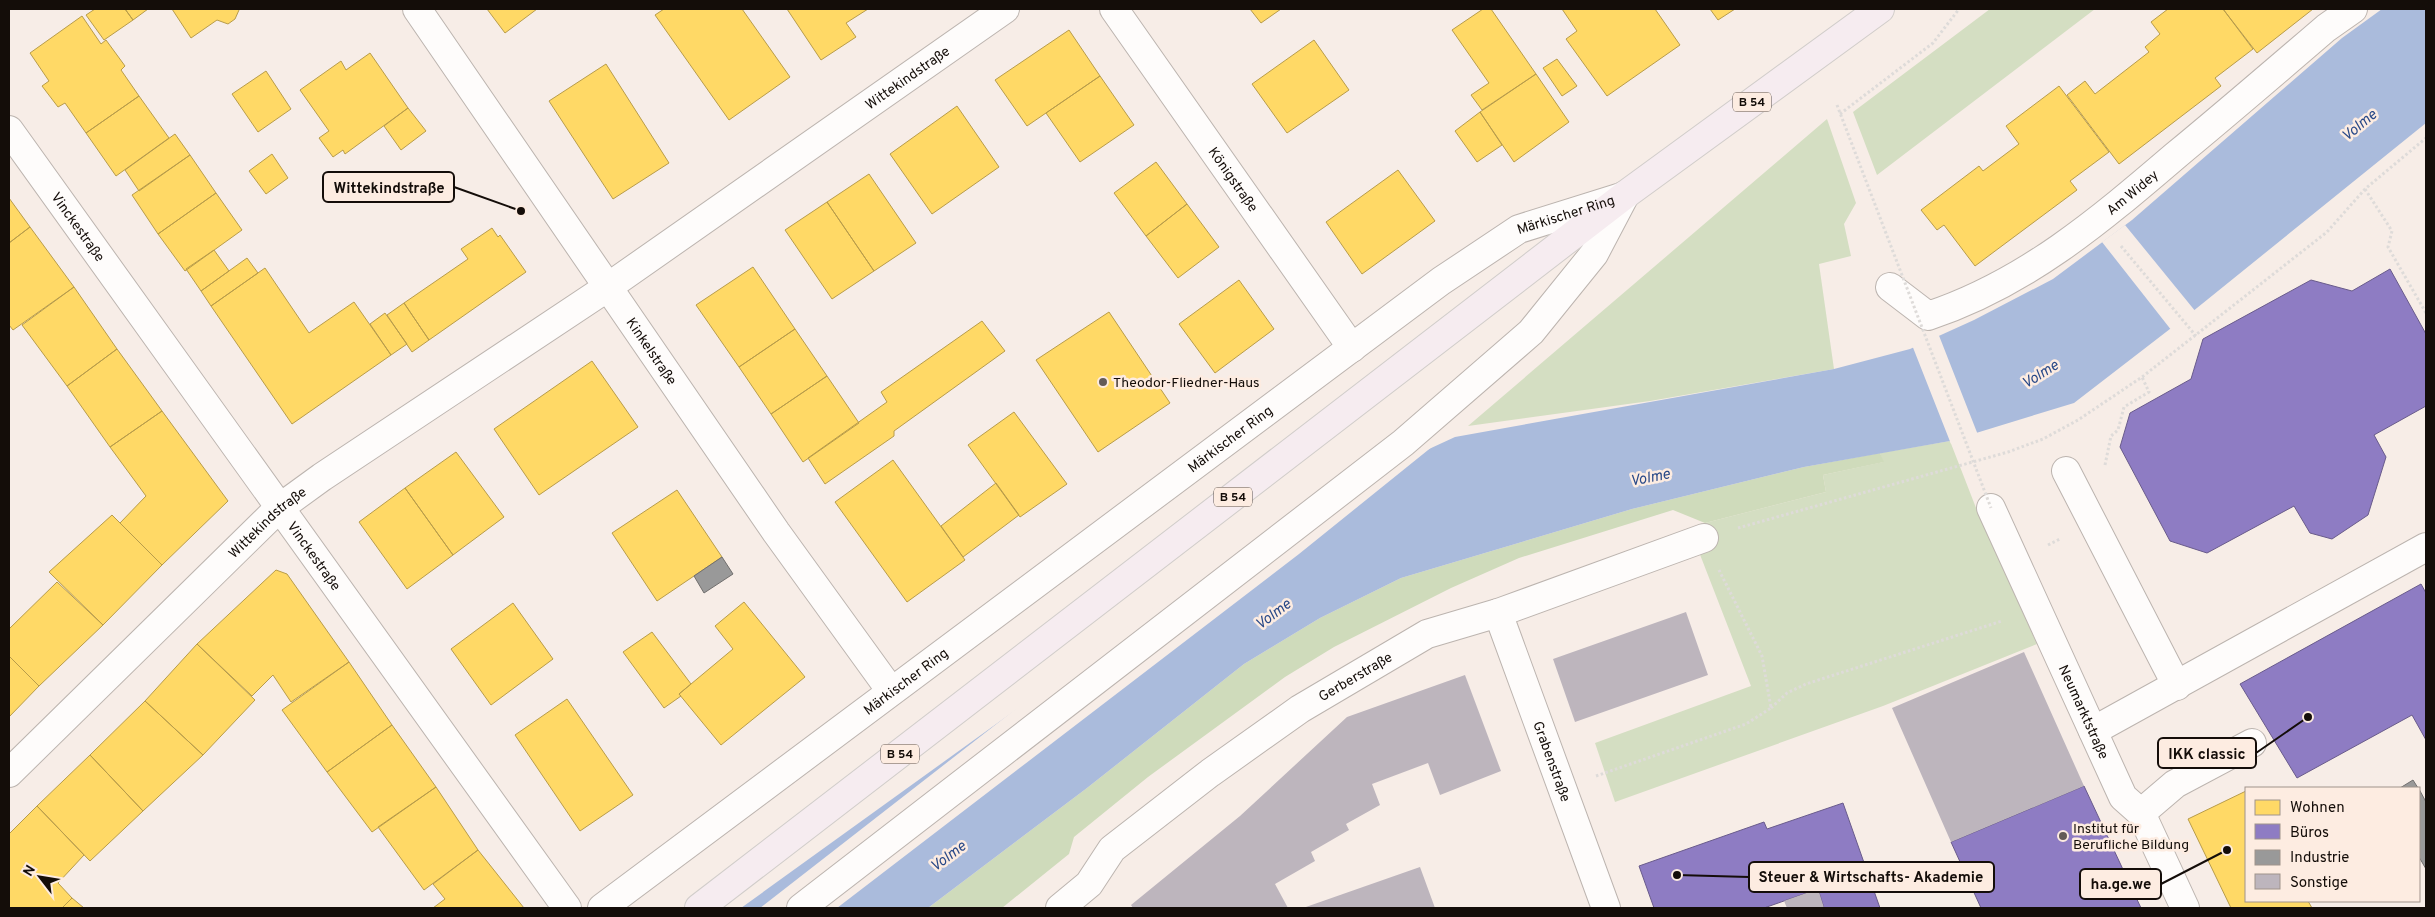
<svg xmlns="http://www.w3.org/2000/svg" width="2435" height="917" viewBox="0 0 2435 917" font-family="Overpass,sans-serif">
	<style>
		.green { fill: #d4dec2 }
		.forest { fill: #cfdbbb }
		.water { fill: #aabbdc }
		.pier { fill: #f7ede7 }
		.homes { fill: #ffd966; stroke: #b89c4a }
		.offices { fill: #8e7cc3; stroke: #695b8b }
		.industry { fill: #999; stroke: #716f6e }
		.building { fill: #bdb5bd }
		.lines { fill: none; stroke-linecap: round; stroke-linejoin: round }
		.minor-casing { stroke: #bcb4af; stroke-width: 30 }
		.major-casing { stroke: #d1cdca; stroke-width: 30 }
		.path { stroke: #dedbd9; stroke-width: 3; stroke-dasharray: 2.5 2.5; stroke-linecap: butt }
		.minor { stroke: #fefcfb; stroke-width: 28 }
		.major { stroke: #f6ecf0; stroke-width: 28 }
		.path-bridge { stroke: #dedbd9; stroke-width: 3; stroke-dasharray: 2.5 2.5; stroke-linecap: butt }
		.poi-dot { fill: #635b57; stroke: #fdece1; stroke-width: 2 }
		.labels { text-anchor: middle; stroke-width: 5; stroke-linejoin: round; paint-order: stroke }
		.shield { fill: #fdece1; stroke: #5a504a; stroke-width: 1 }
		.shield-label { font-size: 12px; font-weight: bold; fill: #140d09 }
		.street-label { font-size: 14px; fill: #140d09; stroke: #fdece1 }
		.poi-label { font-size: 14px; fill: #140d09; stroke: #fdece1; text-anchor: start }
		.water-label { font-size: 15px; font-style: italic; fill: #294988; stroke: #fdece1 }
		.leader { fill: none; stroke: #140d09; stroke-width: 2 }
		.callout-dot { fill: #140d09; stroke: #fdece1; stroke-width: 2 }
		.callout { fill: #fdece1; stroke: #140d09; stroke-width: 2 }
		.callout-label { font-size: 15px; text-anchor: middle; font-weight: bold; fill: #140d09 }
	</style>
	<rect width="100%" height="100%" fill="#f7ede7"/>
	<path class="green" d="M 1990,9 L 2095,9 L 1877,175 L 1853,112 Z
		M 1827,119 L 1856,203 L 1844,224 L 1851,256 L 1819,264 L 1834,369 L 1650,401 L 1468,426 Z
		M 1950,441 L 1978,513 L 2037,644 L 1883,706 L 1615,802 L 1595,743 L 1751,686 L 1699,552 L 1705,523 L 1826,492 L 1823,475 L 1883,462 L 1880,453 Z"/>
	<path class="forest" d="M 1880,453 L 1884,462 L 1823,475 L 1826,492 L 1705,523 L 1673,510 L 1519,558 L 1451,588 L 1334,647 L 1285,677 L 1148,777 L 1074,837 L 1069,854 L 1002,908 L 928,908 L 1087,788 L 1244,664 L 1320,618 L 1401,578 L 1632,509 L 1804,467 Z"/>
	<path class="water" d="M 2382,9 L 2426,9 L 2426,123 L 2192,312 L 2074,403 L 1950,441 L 1804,467 L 1632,509 L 1401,578 L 1320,618 L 1244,664 L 1087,788 L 928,908 L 741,908 L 1286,515 L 1455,437 L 1834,369 L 1910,349 L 1974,320 L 2053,279 L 2132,220 L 2342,38 Z"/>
	<path class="pier" d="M 2125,225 L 2196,312 L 2172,331 L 2102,242 Z
		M 1938,333 L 1978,435 L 1951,444 L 1912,345 Z
		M 1438,442 L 1299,554 L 837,908 L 760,908 L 1053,680 L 1285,513 Z"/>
	<path class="homes" d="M 95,9 L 125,9 L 133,20 L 104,40 L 86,15 Z
		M 125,9 L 148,9 L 133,20 Z
		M 172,9 L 238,9 L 239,10 L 235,19 L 228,24 L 217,20 L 191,38 Z
		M 487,9 L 537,9 L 505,33 Z
		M 664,9 L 742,9 L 790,77 L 729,120 L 655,15 Z
		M 787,9 L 868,9 L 846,23 L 856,37 L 821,60 Z
		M 1250,9 L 1281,9 L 1261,23 Z
		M 1483,9 L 1491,9 L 1536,74 L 1482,110 L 1471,95 L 1489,83 L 1452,30 Z
		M 1562,9 L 1655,9 L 1680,45 L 1607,96 L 1566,39 L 1577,31 Z
		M 1710,9 L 1735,9 L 1718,20 Z
		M 2168,9 L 2223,9 L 2253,49 L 2215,78 L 2221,86 L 2119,164 L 2067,95 L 2085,81 L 2095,94 L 2149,52 L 2145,47 L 2160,34 L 2151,22 Z
		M 2223,9 L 2313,9 L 2257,53 Z
		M 82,16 L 101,44 L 106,40 L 125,66 L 121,70 L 139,96 L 86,133 L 65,103 L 58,107 L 42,86 L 49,81 L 30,53 Z
		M 1069,30 L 1100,76 L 1027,126 L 995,80 Z
		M 1314,40 L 1349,90 L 1287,133 L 1252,84 Z
		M 370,53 L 408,108 L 345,154 L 343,150 L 333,157 L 319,138 L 329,131 L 300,90 L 341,61 L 346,70 Z
		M 1557,59 L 1577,86 L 1562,96 L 1543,68 Z
		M 606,64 L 669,163 L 613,199 L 549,101 Z
		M 266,71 L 291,109 L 258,132 L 232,94 Z
		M 1536,74 L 1569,122 L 1514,162 L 1480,112 Z
		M 1100,76 L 1134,125 L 1080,162 L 1046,113 Z
		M 2059,86 L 2109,152 L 2070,181 L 2077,190 L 1975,266 L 1944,225 L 1937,230 L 1921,210 L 1979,166 L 1983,171 L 2019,144 L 2006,126 Z
		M 139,96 L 169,138 L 116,176 L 86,133 Z
		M 957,106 L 999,167 L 932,214 L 890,154 Z
		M 408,108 L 426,131 L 401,150 L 384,126 Z
		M 1480,112 L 1502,145 L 1477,162 L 1455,131 Z
		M 175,134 L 190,155 L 139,191 L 125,170 Z
		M 272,154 L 288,178 L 266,194 L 249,171 Z
		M 190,155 L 216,193 L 158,234 L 132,195 Z
		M 1156,162 L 1187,204 L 1146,236 L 1114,193 Z
		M 1398,170 L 1435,221 L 1362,274 L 1326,222 Z
		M 869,174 L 916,243 L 874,271 L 827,202 Z
		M 216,193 L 242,230 L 185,271 L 158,234 Z
		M 9,198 L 30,227 L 9,243 Z
		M 827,202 L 874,271 L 832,299 L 785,230 Z
		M 1187,204 L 1219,247 L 1178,278 L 1146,236 Z
		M 30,227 L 74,287 L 13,330 L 9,325 L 9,243 Z
		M 492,228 L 498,237 L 500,235 L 526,272 L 429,340 L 404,303 L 468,259 L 461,249 Z
		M 214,250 L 229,271 L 201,291 L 186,269 Z
		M 247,258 L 258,273 L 211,306 L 201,291 Z
		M 753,267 L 795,329 L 739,367 L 696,305 Z
		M 265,268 L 309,333 L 354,302 L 391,355 L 292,424 L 211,306 Z
		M 1239,280 L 1274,329 L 1215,373 L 1179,324 Z
		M 74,287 L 117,349 L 67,386 L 22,325 Z
		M 404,303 L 429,340 L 412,352 L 387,315 Z
		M 1109,312 L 1170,403 L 1098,452 L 1036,360 Z
		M 385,313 L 407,344 L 391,355 L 370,324 Z
		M 982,321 L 1005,351 L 894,431 L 894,436 L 825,484 L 808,458 L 887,402 L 881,392 Z
		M 795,329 L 827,376 L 771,414 L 739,367 Z
		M 117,349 L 162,411 L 110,447 L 67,386 Z
		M 592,361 L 638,427 L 539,495 L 494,429 Z
		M 827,376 L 859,423 L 803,462 L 771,414 Z
		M 162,411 L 228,501 L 162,565 L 120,523 L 146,496 L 110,447 Z
		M 1014,412 L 1067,484 L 1020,517 L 968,445 Z
		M 456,452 L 504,517 L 453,555 L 405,488 Z
		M 893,460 L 965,560 L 907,602 L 835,502 Z
		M 996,483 L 1019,515 L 963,557 L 941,526 Z
		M 405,488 L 453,555 L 407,589 L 359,522 Z
		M 677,490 L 722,557 L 657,601 L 612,533 Z
		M 112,515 L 162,565 L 103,625 L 49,572 Z
		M 276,570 L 287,574 L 349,662 L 291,702 L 273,675 L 252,696 L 197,644 Z
		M 57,582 L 103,625 L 39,686 L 9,656 L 9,629 Z
		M 744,602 L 805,677 L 721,745 L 679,694 L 733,649 L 715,626 Z
		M 513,603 L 553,659 L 491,705 L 451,649 Z
		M 652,632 L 691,684 L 679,694 L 681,696 L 664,708 L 623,652 Z
		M 197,644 L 255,700 L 203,755 L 145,701 Z
		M 9,656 L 39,686 L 9,717 Z
		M 349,662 L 392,725 L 327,772 L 282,710 Z
		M 567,699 L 633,795 L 580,831 L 515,735 Z
		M 145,701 L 203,755 L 143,811 L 90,755 Z
		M 392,725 L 436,787 L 372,832 L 327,772 Z
		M 90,755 L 143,811 L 90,861 L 37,806 Z
		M 436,787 L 478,850 L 424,890 L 378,827 Z
		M 2246,791 L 2246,901 L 2308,901 L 2312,908 L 2231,908 L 2188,819 Z
		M 37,806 L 84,855 L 58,883 L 72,898 L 62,908 L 9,908 L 9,834 Z
		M 478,850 L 524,908 L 433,908 L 445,899 L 433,884 Z
		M 72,898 L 84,908 L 62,908 Z"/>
	<path class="offices" d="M 2390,269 L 2426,334 L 2426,406 L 2374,435 L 2386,457 L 2368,515 L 2332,539 L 2310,533 L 2294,506 L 2207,553 L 2170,541 L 2120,447 L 2130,413 L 2191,379 L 2203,339 L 2311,280 L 2352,291 Z
		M 2421,584 L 2426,593 L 2426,740 L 2412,715 L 2297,778 L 2240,684 Z
		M 2084,786 L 2141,908 L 1981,908 L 1951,842 Z
		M 1843,803 L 1880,908 L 1824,908 L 1818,889 L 1764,908 L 1654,908 L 1639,866 L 1764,822 L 1767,829 Z"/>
	<path class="industry" d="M 722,557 L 733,574 L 704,593 L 694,576 Z
		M 2413,780 L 2418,788 L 2400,788 Z
		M 2419,789 L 2426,802 L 2426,869 L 2419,857 Z"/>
	<path class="building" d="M 1686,612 L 1708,675 L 1575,722 L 1553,659 Z
		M 2024,652 L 2084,786 L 1951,842 L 1892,708 Z
		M 1465,675 L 1501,771 L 1440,795 L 1428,763 L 1372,784 L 1380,805 L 1346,824 L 1349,830 L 1311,852 L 1315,861 L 1275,884 L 1288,908 L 1133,908 L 1131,905 L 1240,816 L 1347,717 Z
		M 1420,867 L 1435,908 L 1303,908 Z
		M 1818,889 L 1824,908 L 1787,908 L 1784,901 Z"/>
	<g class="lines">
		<defs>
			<g id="minor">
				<path id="s1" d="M 417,9 L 776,532 L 891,691"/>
				<path id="s2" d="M 1114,9 L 1352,348"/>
				<path id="s3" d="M 9,130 L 567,908"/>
				<path id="s4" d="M 1890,287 L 1928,316 C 2025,284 2099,221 2175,156 C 2226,114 2276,71 2326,28 L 2353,9"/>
				<path d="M 2066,471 L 2177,686"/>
				<path id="s5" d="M 1991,508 L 2123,797 L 2141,813 L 2185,908"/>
				<path id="s6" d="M 1498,613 L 1606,908"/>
				<path d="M 2093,731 L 2426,547"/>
				<path id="s7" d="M 9,773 L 278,509 L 322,477 L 608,287 L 1005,9"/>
				<path d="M 2141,813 L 2175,784 L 2252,743"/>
				<path id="s8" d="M 602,908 L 1441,281 L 1519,229 L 1621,197"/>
				<path d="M 801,908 L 1403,443 L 1531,332 L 1594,254 L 1625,195"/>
				<path id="s9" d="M 1060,908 L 1089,884 L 1112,849 L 1210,773 L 1300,709 L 1427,634 L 1498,613 L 1704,538"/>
			</g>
			<path id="major" d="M 699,908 L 1625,195 L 1880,9"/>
		</defs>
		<use href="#minor" class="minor-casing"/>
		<use href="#major" class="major-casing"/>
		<path class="path" d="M 1840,114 L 1933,43 L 1959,9
			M 2365,189 L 2392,231 L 2388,247 L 2426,313
			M 2121,246 L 2196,336
			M 2105,465 L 2111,436 L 2118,430 L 2124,407 L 2149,392 L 2142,377
			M 1738,528 L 2008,452 L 2043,439 L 2078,420 L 2142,377 L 2327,232 L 2365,189 L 2426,138
			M 2048,545 L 2060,539
			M 1771,708 L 1787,693 L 1806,684 L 2002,621
			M 1596,776 L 1746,724 L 1771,708 L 1762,656 L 1719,570"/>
		<use href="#minor" class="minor"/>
		<use href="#major" class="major"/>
		<path class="path-bridge" d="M 1837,105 L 1991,508"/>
	</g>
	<g class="poi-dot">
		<circle cx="1103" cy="382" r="5"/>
		<circle cx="2063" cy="836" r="5"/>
	</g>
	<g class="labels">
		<g class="shield">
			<rect x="1733" y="92.5" width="38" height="19" rx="4"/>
			<rect x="1214" y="487.5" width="38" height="19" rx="4"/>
			<rect x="881" y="744.5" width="38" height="19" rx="4"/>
		</g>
		<g class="shield-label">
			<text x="1752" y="106">B 54</text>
			<text x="1233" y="501">B 54</text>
			<text x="900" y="758">B 54</text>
		</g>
		<g class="street-label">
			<text dy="5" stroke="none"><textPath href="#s7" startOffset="1140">Wittekindstraße</textPath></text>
			<text dy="5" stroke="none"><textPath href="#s2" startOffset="208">Königstraße</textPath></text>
			<text dy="5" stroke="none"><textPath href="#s4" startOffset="288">Am Widey</textPath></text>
			<text dy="5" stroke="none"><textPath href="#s8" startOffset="1190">Märkischer Ring</textPath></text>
			<text dy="5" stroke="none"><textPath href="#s3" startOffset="119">Vinckestraße</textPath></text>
			<text dy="5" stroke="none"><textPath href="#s1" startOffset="415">Kinkelstraße</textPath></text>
			<text dy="5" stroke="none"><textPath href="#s8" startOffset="784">Märkischer Ring</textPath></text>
			<text dy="5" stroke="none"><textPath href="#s7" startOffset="360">Wittekindstraße</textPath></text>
			<text dy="5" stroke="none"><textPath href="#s3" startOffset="524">Vinckestraße</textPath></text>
			<text dy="5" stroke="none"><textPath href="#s9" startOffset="378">Gerberstraße</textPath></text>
			<text dy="5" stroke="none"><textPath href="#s8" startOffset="379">Märkischer Ring</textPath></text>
			<text dy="5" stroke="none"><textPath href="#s5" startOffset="224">Neumarktstraße</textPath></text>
			<text dy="5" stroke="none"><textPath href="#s6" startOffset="158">Grabenstraße</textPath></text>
		</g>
		<g class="poi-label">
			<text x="1113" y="387">Theodor-Fliedner-Haus</text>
			<text x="2073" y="833">Institut für<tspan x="2073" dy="16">Berufliche Bildung</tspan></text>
		</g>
		<g class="water-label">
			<text transform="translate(2359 125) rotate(-40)" y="5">Volme</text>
			<text transform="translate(2040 374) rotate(-32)" y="5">Volme</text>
			<text transform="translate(1650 477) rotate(-11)" y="5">Volme</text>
			<text transform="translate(1273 614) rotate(-37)" y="5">Volme</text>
			<text transform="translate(948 856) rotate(-37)" y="5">Volme</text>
		</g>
	</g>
	<path class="leader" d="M521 211L454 187M2308 717L2256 753M1677 875L1749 877M2227 850L2161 884"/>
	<g class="callout-dot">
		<circle cx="521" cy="211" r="5"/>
		<circle cx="2308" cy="717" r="5"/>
		<circle cx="1677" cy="875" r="5"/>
		<circle cx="2227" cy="850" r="5"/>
	</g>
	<g class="callout">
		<rect x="323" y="172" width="131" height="30" rx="5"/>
		<rect x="2158" y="738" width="98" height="30" rx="5"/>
		<rect x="1749" y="862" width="245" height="30" rx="5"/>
		<rect x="2080" y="869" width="81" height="30" rx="5"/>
	</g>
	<g class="callout-label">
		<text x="389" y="193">Wittekindstraße</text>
		<text x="2207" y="759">IKK classic</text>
		<text x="1871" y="882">Steuer &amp; Wirtschafts- Akademie</text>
		<text x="2121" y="889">ha.ge.we</text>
	</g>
	<rect width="2435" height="917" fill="none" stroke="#140d09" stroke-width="20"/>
	<rect x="2245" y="787" width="175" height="115" fill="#fdece1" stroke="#a0938b"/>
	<rect x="2255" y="800" width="25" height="15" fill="#ffd966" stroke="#a0938b"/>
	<text x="2290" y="812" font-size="15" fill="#140d09">Wohnen</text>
	<rect x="2255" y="824" width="25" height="15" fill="#8e7cc3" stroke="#a0938b"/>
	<text x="2290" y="837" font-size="15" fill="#140d09">Büros</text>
	<rect x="2255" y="850" width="25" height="15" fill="#999999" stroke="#a0938b"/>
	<text x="2290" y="862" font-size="15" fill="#140d09">Industrie</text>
	<rect x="2255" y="874" width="25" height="15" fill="#bdb5bd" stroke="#a0938b"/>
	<text x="2290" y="887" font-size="15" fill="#140d09">Sonstige</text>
	<g transform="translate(40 877) rotate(301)" stroke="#fdece1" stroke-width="4" paint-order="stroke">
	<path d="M0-4L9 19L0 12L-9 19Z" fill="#140d09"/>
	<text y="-8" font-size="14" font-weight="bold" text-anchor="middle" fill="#140d09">N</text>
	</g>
</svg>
